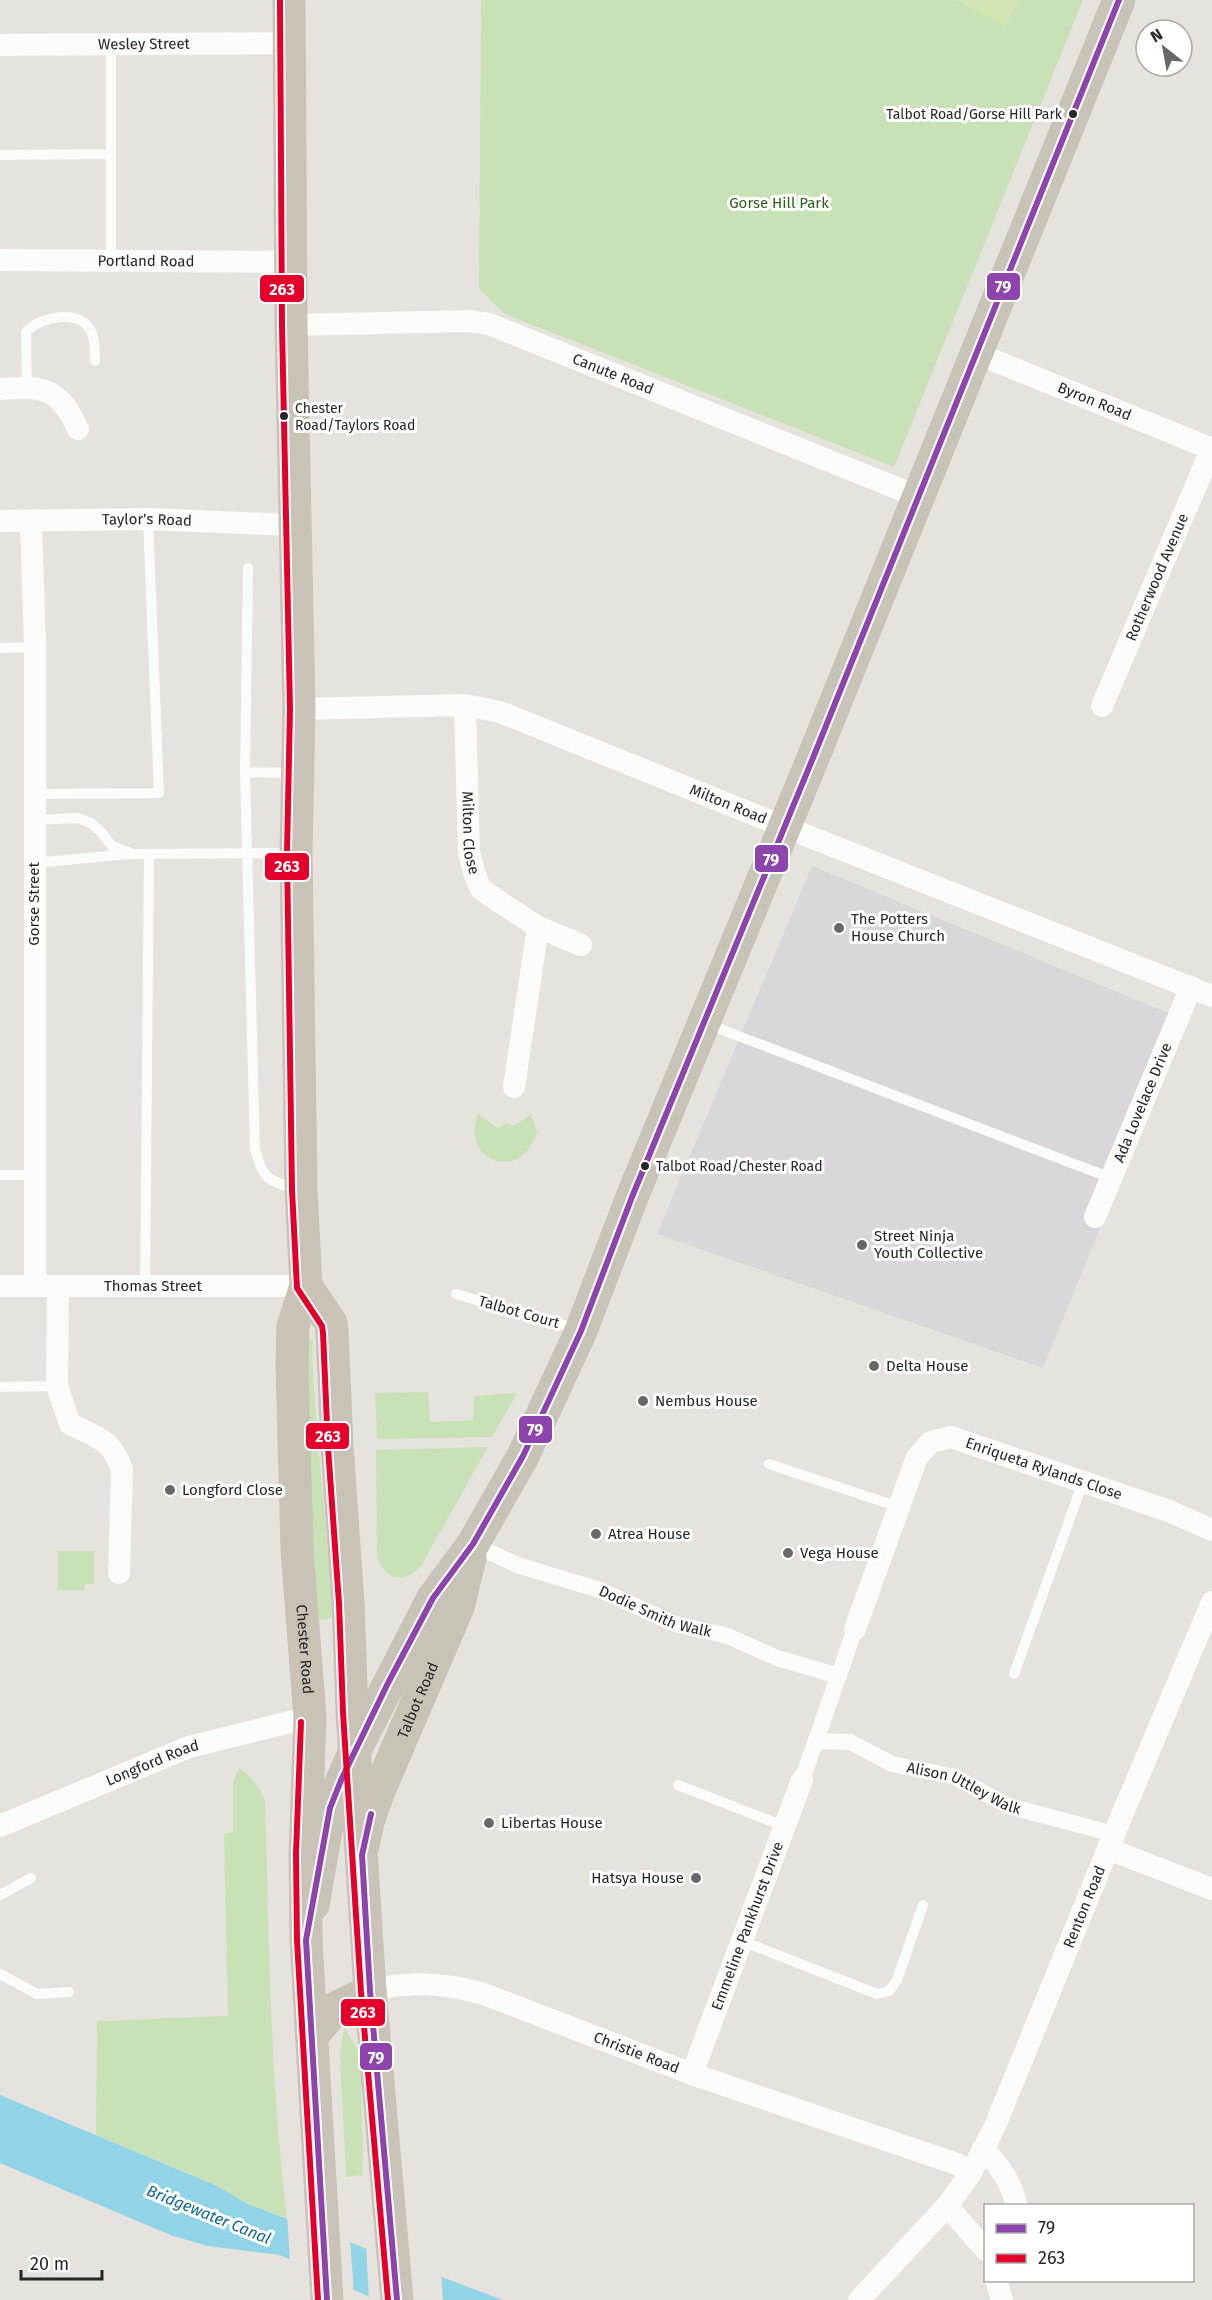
<svg xmlns="http://www.w3.org/2000/svg" width="1212" height="2300" viewBox="0 0 1212 2300" font-family="'Fira Sans',sans-serif">
	<style>
		.industrial { fill: #d9d7d9 }
		.green { fill: #c9e1b6 }
		.pitch { fill: #d4e5b3 }
		.water { fill: #91d3e7 }
		.pier { fill: #e6e2dd }
		.lines { fill: none; stroke-linecap: round; stroke-linejoin: round }
		.service { stroke: #fbfbfa; stroke-width: 10 }
		.pedestrian { stroke: #fbfbfa; stroke-width: 16 }
		.minor { stroke: #fbfbfa; stroke-width: 22 }
		.primary { stroke: #c8c3b7; stroke-width: 33 }
		.trunk { stroke: #c9c2b7; stroke-width: 33 }
		.bus-1-casing { stroke: #fff; stroke-width: 10 }
		.bus-2-casing { stroke: #fff; stroke-width: 10 }
		.bus-1 { stroke: #8e44ad; stroke-width: 6 }
		.bus-2 { stroke: #e4002b; stroke-width: 6 }
		.bus-dot { fill: #272727; stroke: #fff; stroke-width: 2 }
		.poi-dot { fill: #6a6867; stroke: #fff; stroke-width: 2 }
		.labels { text-anchor: middle; stroke-width: 6; stroke-linejoin: round; paint-order: stroke }
		.bus-label { font-size: 14px; fill: #272727; stroke: #fff; text-anchor: start }
		.street-label { font-size: 15px; fill: #272727; stroke: #fff }
		.park-label { font-size: 15px; fill: #2b611b; stroke: #fff }
		.poi-label { font-size: 15px; fill: #272727; stroke: #fff; text-anchor: start }
		.water-label { font-size: 16px; font-style: italic; fill: #106993; stroke: #fff }
		.line-badge { stroke: #fff; stroke-width: 2 }
		.badge-label { font-size: 16px; text-anchor: middle; font-weight: bold; fill: #fff }
	</style>
	<rect width="100%" height="100%" fill="#e6e2dd"/>
	<path class="industrial" d="M 812,866 L 1185,1020 L 1043,1368 L 657,1234 Z"/>
	<path class="green" d="M 481,0 L 1083,0 L 894,467 L 505,314 L 479,289 Z
		M 478,1114 L 498,1128 L 507,1123 L 514,1126 L 531,1114 L 537,1132 C 521,1185 460,1161 478,1114 Z
		M 304,1339 L 313,1340 L 312,1361 L 318,1443 L 334,1618 L 319,1620 L 308,1487 Z
		M 428,1392 L 430,1422 L 473,1420 L 474,1396 L 517,1393 L 492,1437 L 377,1439 L 375,1393 Z
		M 488,1447 L 421,1566 C 404,1583 387,1582 377,1558 L 376,1450 Z
		M 58,1551 L 94,1551 L 94,1584 L 85,1584 L 84,1590 L 58,1590 Z
		M 239,1768 C 251,1776 260,1787 265,1801 C 269,1941 270,2080 287,2218 L 248,2204 L 215,2185 L 96,2135 L 97,2021 L 228,2016 L 224,1834 L 233,1832 L 233,1782 Z
		M 344,2027 L 358,2050 L 361,2066 L 363,2175 L 346,2177 L 340,2056 Z"/>
	<path class="pitch" d="M 956,0 L 1018,0 L 1005,26 Z"/>
	<path class="water" d="M 0,2095 L 215,2185 L 248,2204 L 503,2300 L 376,2300 L 280,2255 L 208,2246 L 173,2236 L 0,2163 Z"/>
	<path class="pier" d="M 287,2215 L 350,2239 L 354,2293 L 290,2263 Z
		M 366,2244 L 441,2272 L 443,2300 L 369,2300 Z"/>
	<g class="lines">
		<path class="service" d="M 111,43 L 111,260
			M 0,155 L 110,154
			M 27,388 L 26,332 C 40,316 82,308 92,333 C 95,341 95,352 95,361
			M 248,568 L 245,772 L 255,1150 C 263,1178 268,1182 296,1188
			M 0,648 L 35,647
			M 245,772 L 295,773
			M 33,794 L 159,793 L 148,519
			M 33,820 L 78,818 L 91,823 L 101,832 L 112,846 L 133,854 L 293,853
			M 34,863 L 129,854
			M 707,1024 L 1111,1178
			M 0,1175 L 35,1175
			M 145,1286 L 149,855
			M 456,1294 L 577,1329
			M 0,1387 L 57,1386
			M 769,1464 L 899,1507
			M 1014,1674 L 1083,1482
			M 678,1785 L 786,1827
			M 0,1895 L 31,1878
			M 742,1941 L 877,1994 L 889,1991 L 897,1980 L 923,1905
			M 0,1974 L 37,1994 L 69,1992"/>
		<g class="pedestrian">
			<path id="s1" d="M 473,1544 L 517,1565 L 600,1590 L 675,1624 L 728,1636 L 777,1658 L 839,1676"/>
			<path id="s2" d="M 816,1741 L 850,1742 L 892,1764 L 955,1777 L 1008,1806 L 1114,1834"/>
			<path d="M 802,1780 L 855,1629"/>
		</g>
		<g class="minor">
			<path id="s3" d="M 0,45 L 289,43"/>
			<path id="s4" d="M 0,260 L 291,262"/>
			<path id="s5" d="M 291,325 L 469,321 L 489,324 L 919,497"/>
			<path id="s6" d="M 976,353 L 1212,449"/>
			<path d="M 0,389 C 43,386 59,387 78,429"/>
			<path id="s7" d="M 0,521 L 148,519 L 295,525"/>
			<path d="M 31,522 L 35,647 L 35,1286"/>
			<path id="s8" d="M 465,705 L 469,853 L 475,875 L 481,889 L 492,897 L 538,927 L 581,945"/>
			<path id="s9" d="M 1102,706 L 1212,448"/>
			<path id="s10" d="M 299,709 L 465,705 L 500,712 L 785,827 L 1212,996"/>
			<path d="M 514,1087 L 538,927"/>
			<path id="s11" d="M 1095,1217 L 1191,987"/>
			<path id="s12" d="M 0,1286 L 306,1286"/>
			<path d="M 58,1286 L 57,1386 L 70,1424 C 97,1437 111,1439 122,1469 L 119,1573"/>
			<path id="s13" d="M 855,1629 L 917,1457 L 931,1442 L 951,1437 L 1169,1511 L 1212,1530"/>
			<path id="s14" d="M 0,1826 L 189,1747 L 310,1717"/>
			<path d="M 1108,1849 L 1212,1889"/>
			<path id="s15" d="M 370,1991 C 409,1980 446,1983 484,1994 L 692,2074 L 957,2164 L 971,2173"/>
			<path id="s16" d="M 692,2074 L 802,1780"/>
			<path d="M 983,2149 C 1000,2166 1011,2182 1017,2206"/>
			<path d="M 947,2206 L 986,2250"/>
			<path d="M 996,2280 L 1002,2300"/>
			<path id="s17" d="M 859,2300 L 947,2206 L 971,2173 L 995,2126 L 1114,1834 L 1212,1602"/>
		</g>
		<g class="primary">
			<path id="s18" d="M 363,1846 L 368,1822 L 378,1793 L 458,1607 L 470,1558"/>
			<path d="M 313,1905 L 330,1808 L 356,1748 L 433,1598 L 473,1544 L 523,1456 L 581,1331 L 632,1197 L 815,753 L 1119,0"/>
		</g>
		<g class="trunk">
			<path id="s19" d="M 289,0 L 291,325 L 299,709 L 296,853 L 301,1190 L 306,1286 L 293,1326 L 292,1365 L 297,1550 L 310,1717 L 305,1854 L 306,1940 L 327,2300"/>
			<path d="M 306,1286 L 331,1323 L 332,1332 L 337,1446 L 348,1603 L 352,1712 L 370,1991 L 397,2300"/>
			<path d="M 312,2036 L 337,2007 L 370,1991"/>
		</g>
		<defs>
			<path id="bus-1" d="M 371,1814 L 362,1855 L 370,1991 L 397,2300
				M 327,2300 L 306,1940 L 330,1808 L 342,1778 L 388,1683 L 433,1598 L 473,1544 L 523,1456 L 581,1331 L 632,1197 L 815,753 L 1119,0"/>
			<path id="bus-2" d="M 280,0 L 282,325 L 290,709 L 287,853 L 292,1190 L 297,1288 L 322,1326 L 323,1333 L 328,1447 L 339,1603 L 343,1713 L 361,1992 L 388,2300
				M 301,1722 L 296,1854 L 297,1940 L 318,2300"/>
		</defs>
		<use href="#bus-1" class="bus-1-casing"/>
		<use href="#bus-2" class="bus-2-casing"/>
		<use href="#bus-1" class="bus-1"/>
		<use href="#bus-2" class="bus-2"/>
	</g>
	<g class="bus-dot">
		<circle cx="1073" cy="114" r="5"/>
		<circle cx="284" cy="416" r="5"/>
		<circle cx="645" cy="1166" r="5"/>
	</g>
	<g class="poi-dot">
		<circle cx="839" cy="928" r="6"/>
		<circle cx="862" cy="1245" r="6"/>
		<circle cx="874" cy="1366" r="6"/>
		<circle cx="643" cy="1401" r="6"/>
		<circle cx="170" cy="1490" r="6"/>
		<circle cx="596" cy="1534" r="6"/>
		<circle cx="788" cy="1553" r="6"/>
		<circle cx="489" cy="1823" r="6"/>
		<circle cx="696" cy="1878" r="6"/>
	</g>
	<g class="labels">
		<g class="bus-label">
			<text x="1062" y="119" text-anchor="end">Talbot Road/Gorse Hill Park</text>
			<text x="295" y="413">Chester<tspan x="295" dy="17">Road/Taylors Road</tspan></text>
			<text x="656" y="1171">Talbot Road/Chester Road</text>
		</g>
		<g class="street-label">
			<text dy="5" stroke="none"><textPath href="#s3" startOffset="144">Wesley Street</textPath></text>
			<text dy="5" stroke="none"><textPath href="#s4" startOffset="146">Portland Road</textPath></text>
			<text dy="5" stroke="none"><textPath href="#s5" startOffset="332">Canute Road</textPath></text>
			<text dy="5" stroke="none"><textPath href="#s6" startOffset="128">Byron Road</textPath></text>
			<text dy="5" stroke="none"><textPath href="#s7" startOffset="147">Taylor's Road</textPath></text>
			<text dy="5" stroke="none"><textPath href="#s9" startOffset="140">Rotherwood Avenue</textPath></text>
			<text dy="5" stroke="none"><textPath href="#s10" startOffset="448">Milton Road</textPath></text>
			<text dy="5" stroke="none"><textPath href="#s8" startOffset="128">Milton Close</textPath></text>
			<text transform="translate(34 904) rotate(-90)" y="5">Gorse Street</text>
			<text dy="5" stroke="none"><textPath href="#s11" startOffset="124">Ada Lovelace Drive</textPath></text>
			<text dy="5" stroke="none"><textPath href="#s12" startOffset="153">Thomas Street</textPath></text>
			<text transform="translate(519 1312) rotate(16)" y="5">Talbot Court</text>
			<text dy="5" stroke="none"><textPath href="#s13" startOffset="322">Enriqueta Rylands Close</textPath></text>
			<text dy="5" stroke="none"><textPath href="#s1" startOffset="195">Dodie Smith Walk</textPath></text>
			<text dy="5" stroke="none"><textPath href="#s19" startOffset="1652">Chester Road</textPath></text>
			<text dy="5" stroke="none"><textPath href="#s18" startOffset="156">Talbot Road</textPath></text>
			<text dy="5" stroke="none"><textPath href="#s14" startOffset="165">Longford Road</textPath></text>
			<text dy="5" stroke="none"><textPath href="#s2" startOffset="158">Alison Uttley Walk</textPath></text>
			<text dy="5" stroke="none"><textPath href="#s17" startOffset="459">Renton Road</textPath></text>
			<text dy="5" stroke="none"><textPath href="#s16" startOffset="158">Emmeline Pankhurst Drive</textPath></text>
			<text dy="5" stroke="none"><textPath href="#s15" startOffset="279">Christie Road</textPath></text>
		</g>
		<g class="park-label">
			<text x="779" y="208">Gorse Hill Park</text>
		</g>
		<g class="poi-label">
			<text x="851" y="924">The Potters<tspan x="851" dy="17">House Church</tspan></text>
			<text x="874" y="1241">Street Ninja<tspan x="874" dy="17">Youth Collective</tspan></text>
			<text x="886" y="1371">Delta House</text>
			<text x="655" y="1406">Nembus House</text>
			<text x="182" y="1495">Longford Close</text>
			<text x="608" y="1539">Atrea House</text>
			<text x="800" y="1558">Vega House</text>
			<text x="501" y="1828">Libertas House</text>
			<text x="684" y="1883" text-anchor="end">Hatsya House</text>
		</g>
		<g class="water-label">
			<text transform="translate(209 2214) rotate(22)" y="6">Bridgewater Canal</text>
		</g>
	</g>
	<g class="line-badge">
		<rect x="986" y="272" width="35" height="29" rx="6" fill="#8e44ad"/>
		<rect x="259" y="274" width="46" height="29" rx="6" fill="#e4002b"/>
		<rect x="754" y="844" width="35" height="29" rx="6" fill="#8e44ad"/>
		<rect x="264" y="852" width="46" height="29" rx="6" fill="#e4002b"/>
		<rect x="518" y="1415" width="35" height="29" rx="6" fill="#8e44ad"/>
		<rect x="305" y="1422" width="45" height="28" rx="6" fill="#e4002b"/>
		<rect x="340" y="1998" width="46" height="29" rx="6" fill="#e4002b"/>
		<rect x="359" y="2042" width="34" height="29" rx="6" fill="#8e44ad"/>
	</g>
	<g class="badge-label">
		<text x="1003" y="292">79</text>
		<text x="282" y="295">263</text>
		<text x="771" y="865">79</text>
		<text x="287" y="872">263</text>
		<text x="535" y="1435">79</text>
		<text x="328" y="1442">263</text>
		<text x="363" y="2018">263</text>
		<text x="376" y="2063">79</text>
	</g>
	<rect x="984" y="2204" width="210" height="78" fill="#ffffff" stroke="#a9a9a9" stroke-width="1.5"/>
	<rect x="996" y="2224" width="30" height="9" fill="#8e44ad" stroke="#a9a9a9" stroke-width="1.5"/>
	<text x="1038" y="2234" font-size="18" fill="#272727">79</text>
	<rect x="996" y="2254" width="30" height="9" fill="#e4002b" stroke="#a9a9a9" stroke-width="1.5"/>
	<text x="1038" y="2264" font-size="18" fill="#272727">263</text>
	<g transform="translate(1164 48) rotate(329)"><circle r="28" fill="#ffffff" stroke="#a9a9a9" stroke-width="1.5"/>
	<path d="M0-4.5L10 22L0 15L-10 22Z" fill="#6a6867"/>
	<text y="-9" font-size="16" font-weight="bold" text-anchor="middle" fill="#272727">N</text>
	</g>
	<path d="M21 2270v9h81v-9" fill="none" stroke="#272727" stroke-width="3"/>
	<text x="30" y="2270" font-size="18" fill="#272727" stroke="#ffffff" stroke-width="4.5" paint-order="stroke">20 m</text>
</svg>
